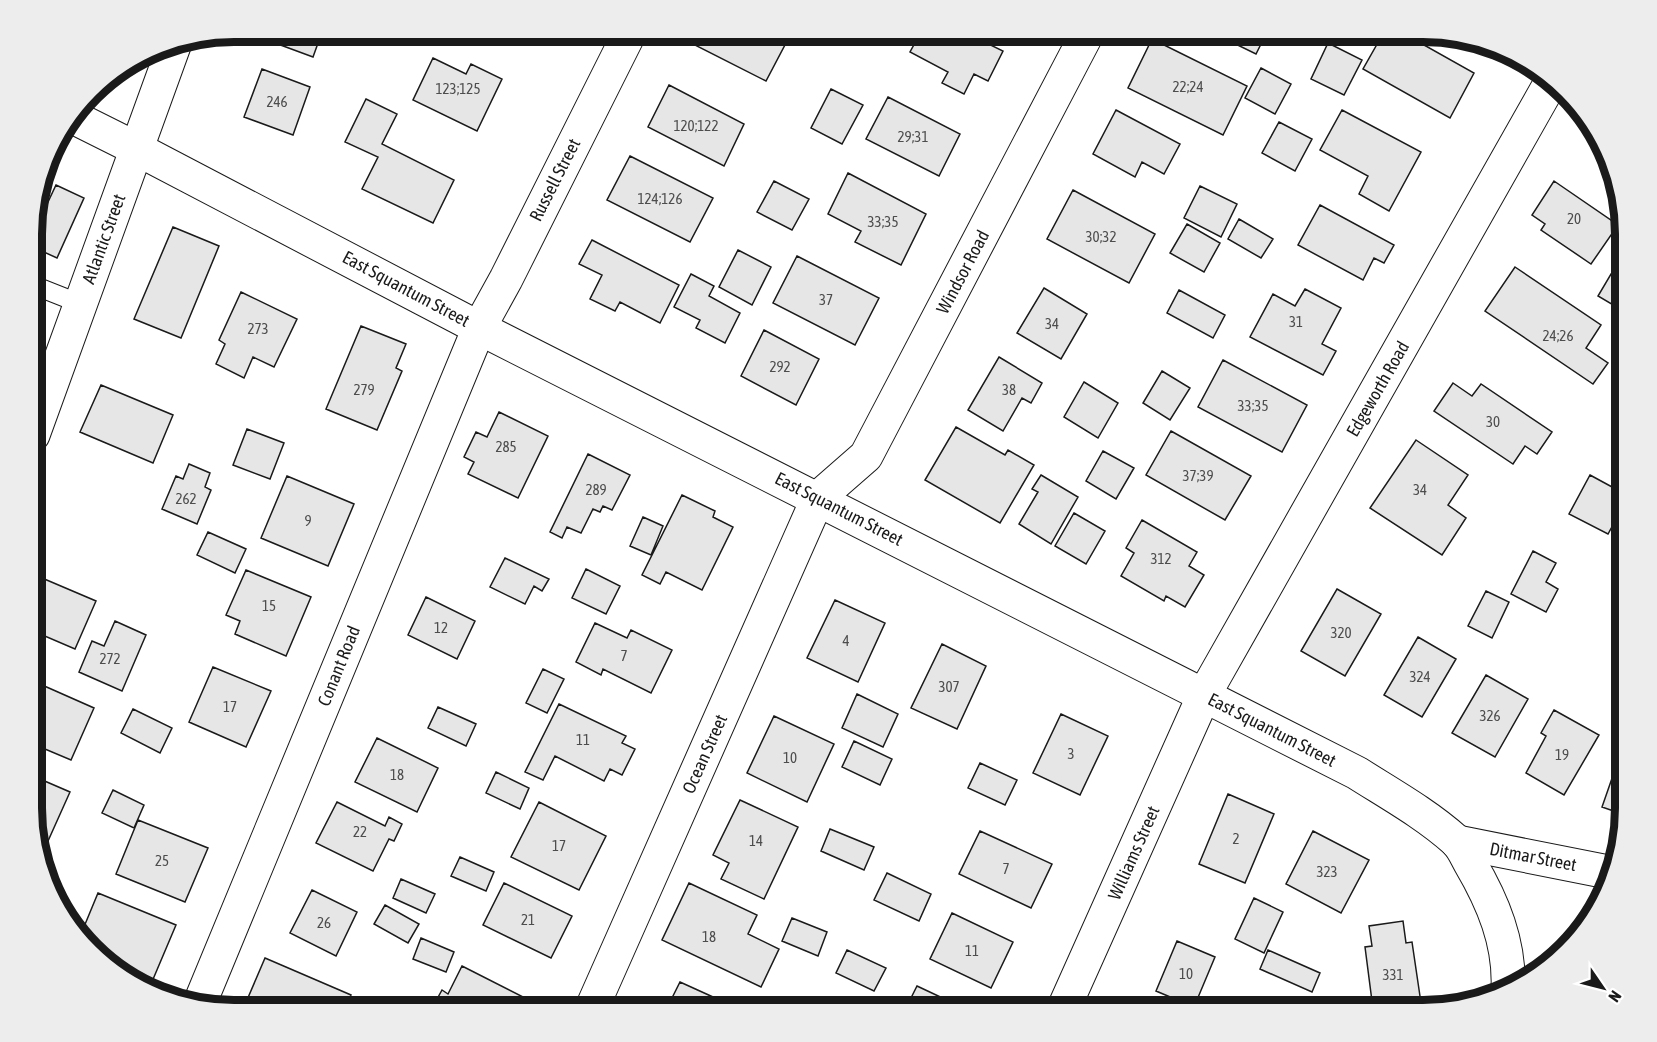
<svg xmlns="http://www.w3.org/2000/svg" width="1657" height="1042" viewBox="0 0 1657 1042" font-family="'Asap Condensed',sans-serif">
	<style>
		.building { fill: #e6e6e6; stroke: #1a1a1a; stroke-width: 1.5 }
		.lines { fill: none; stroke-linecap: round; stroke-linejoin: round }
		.service-casing { stroke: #1a1a1a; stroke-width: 20 }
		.minor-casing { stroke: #1a1a1a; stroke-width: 35 }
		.secondary-casing { stroke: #1a1a1a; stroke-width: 35 }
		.service { stroke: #fff; stroke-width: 18 }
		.minor { stroke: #fff; stroke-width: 33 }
		.secondary { stroke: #fff; stroke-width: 33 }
		.labels { text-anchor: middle; stroke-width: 4.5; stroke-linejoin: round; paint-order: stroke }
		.number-label { font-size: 15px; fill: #4d4d4d }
		.street-label { font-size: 18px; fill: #1a1a1a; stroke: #fff }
		.rim { fill: none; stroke: #1a1a1a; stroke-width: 8 }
	</style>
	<rect width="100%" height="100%" fill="#fff"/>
	<path class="building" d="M 271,32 L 322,32 L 313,57 L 267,40 Z
		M 508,32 L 534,32 L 529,42 Z
		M 687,32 L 768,32 L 787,41 L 766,81 L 683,39 Z
		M 921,32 L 964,32 L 1003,51 L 988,81 L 974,74 L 964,94 L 942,83 L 948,72 L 910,52 Z
		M 1211,32 L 1267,32 L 1256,54 Z
		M 1384,32 L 1401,32 L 1474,73 L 1450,118 L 1363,69 Z
		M 1152,39 L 1247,86 L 1223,135 L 1128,88 Z
		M 1328,43 L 1362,60 L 1344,95 L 1311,79 Z
		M 433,58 L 466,74 L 471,64 L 502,79 L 477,131 L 413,100 Z
		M 131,63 L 126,78 L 93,91 L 100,82 Z
		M 1261,68 L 1291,84 L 1275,114 L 1245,98 Z
		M 262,69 L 310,87 L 293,135 L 244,117 Z
		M 669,85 L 744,124 L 724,166 L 648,127 Z
		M 831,89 L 863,105 L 842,144 L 811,128 Z
		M 888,97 L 960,134 L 939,176 L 866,139 Z
		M 366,99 L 397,114 L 382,144 L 454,180 L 433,223 L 362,189 L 378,157 L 345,142 Z
		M 1116,110 L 1180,144 L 1164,174 L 1142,162 L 1135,177 L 1093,154 Z
		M 1342,110 L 1421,152 L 1389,211 L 1359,194 L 1368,176 L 1320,150 Z
		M 1279,122 L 1312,139 L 1295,171 L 1262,153 Z
		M 630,156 L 713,198 L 690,242 L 607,200 Z
		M 848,173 L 926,214 L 901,265 L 855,242 L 861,231 L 828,214 Z
		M 774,181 L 809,199 L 792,230 L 757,212 Z
		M 1554,181 L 1618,225 L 1591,264 L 1541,230 L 1545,224 L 1532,215 Z
		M 56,185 L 84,198 L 57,258 L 33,247 L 33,234 Z
		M 1200,186 L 1237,204 L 1221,237 L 1184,218 Z
		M 1073,190 L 1155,234 L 1129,283 L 1047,239 Z
		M 1320,205 L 1394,245 L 1384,263 L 1374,258 L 1363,280 L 1298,245 Z
		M 1239,219 L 1273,239 L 1261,258 L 1228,239 Z
		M 1187,224 L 1220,243 L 1204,272 L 1170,253 Z
		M 173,227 L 219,246 L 181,338 L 134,319 Z
		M 592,240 L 679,285 L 660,323 L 620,302 L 615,311 L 590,299 L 602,275 L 579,264 Z
		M 738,250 L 771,267 L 752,305 L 719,287 Z
		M 797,256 L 879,298 L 855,345 L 773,303 Z
		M 1515,267 L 1601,325 L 1586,348 L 1608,363 L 1593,384 L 1485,311 Z
		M 691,274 L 714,286 L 709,296 L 740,313 L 725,343 L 696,328 L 700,320 L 674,307 Z
		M 1611,274 L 1625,283 L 1625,312 L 1598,296 Z
		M 1044,288 L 1087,314 L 1061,359 L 1017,333 Z
		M 1305,289 L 1341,308 L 1322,344 L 1336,351 L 1323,375 L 1250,337 L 1273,294 L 1295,306 Z
		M 1179,290 L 1225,315 L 1213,338 L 1167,313 Z
		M 241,292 L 297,319 L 274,367 L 253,357 L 244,378 L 216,364 L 225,344 L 219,340 Z
		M 361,326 L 406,344 L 396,368 L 402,371 L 377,430 L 326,409 Z
		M 764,330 L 819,359 L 796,405 L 741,376 Z
		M 999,357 L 1042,383 L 1031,403 L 1022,398 L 1003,431 L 968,410 Z
		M 1223,360 L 1307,405 L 1282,452 L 1198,407 Z
		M 1162,371 L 1190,388 L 1170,420 L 1143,403 Z
		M 1084,382 L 1118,403 L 1098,438 L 1064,417 Z
		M 1453,383 L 1472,396 L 1481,384 L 1552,432 L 1537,454 L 1525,446 L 1513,464 L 1434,411 Z
		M 101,385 L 173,415 L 153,463 L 80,432 Z
		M 499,412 L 548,436 L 518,498 L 468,474 L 474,462 L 464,457 L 476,432 L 487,437 Z
		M 956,427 L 1005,455 L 1008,450 L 1034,465 L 1000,523 L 925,480 Z
		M 247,429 L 284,443 L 270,479 L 233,465 Z
		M 1171,431 L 1251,476 L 1225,520 L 1146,475 Z
		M 1416,440 L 1468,475 L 1448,505 L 1466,518 L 1442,555 L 1370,508 Z
		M 1103,451 L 1134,468 L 1116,499 L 1086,481 Z
		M 588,454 L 630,475 L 612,510 L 603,506 L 600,512 L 593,509 L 581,533 L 567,527 L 562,538 L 550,532 Z
		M 189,464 L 210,473 L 205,487 L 211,490 L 197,524 L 162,509 L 176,476 L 183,479 Z
		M 1041,475 L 1078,497 L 1051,544 L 1019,524 L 1038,492 L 1032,489 Z
		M 1590,475 L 1625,494 L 1625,503 L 1608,534 L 1569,514 Z
		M 287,476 L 354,504 L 328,566 L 261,538 Z
		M 682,495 L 715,511 L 713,517 L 733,527 L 702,590 L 666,572 L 660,584 L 642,575 Z
		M 1074,513 L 1105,531 L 1086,564 L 1055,546 Z
		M 643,517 L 663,526 L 651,555 L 630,546 Z
		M 1142,520 L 1197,552 L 1189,566 L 1204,575 L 1185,607 L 1166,596 L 1164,601 L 1121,576 L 1134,553 L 1126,548 Z
		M 208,532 L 246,549 L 235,573 L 197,555 Z
		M 1533,551 L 1556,563 L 1546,582 L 1558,589 L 1546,612 L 1511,594 Z
		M 505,558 L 549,579 L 542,591 L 534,586 L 525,604 L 490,587 Z
		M 586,569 L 620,586 L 606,614 L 572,598 Z
		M 246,570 L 311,597 L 286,656 L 235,634 L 240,621 L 226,615 Z
		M 42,578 L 96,601 L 75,649 L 33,631 L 33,598 Z
		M 1337,589 L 1381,614 L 1345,676 L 1301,651 Z
		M 1486,591 L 1509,602 L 1492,638 L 1468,626 Z
		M 426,597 L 475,621 L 457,659 L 408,635 Z
		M 835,600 L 885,623 L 858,682 L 807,658 Z
		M 115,621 L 146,635 L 122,691 L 79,672 L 92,641 L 104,646 Z
		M 595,623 L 627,638 L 631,630 L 672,650 L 651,693 L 603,669 L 601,675 L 576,662 Z
		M 1625,633 L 1625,668 L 1613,663 Z
		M 1418,637 L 1456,659 L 1422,717 L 1384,695 Z
		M 942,644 L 986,666 L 957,729 L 911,708 Z
		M 213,667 L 271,691 L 246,747 L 189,722 Z
		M 543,669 L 564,679 L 547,713 L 526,703 Z
		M 1486,675 L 1528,699 L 1495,757 L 1452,733 Z
		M 33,681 L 94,708 L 71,760 L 33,744 Z
		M 857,694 L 898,714 L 883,747 L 842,728 Z
		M 559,704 L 626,736 L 622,743 L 635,749 L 622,775 L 610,769 L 604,781 L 555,756 L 543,780 L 525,772 Z
		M 438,707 L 476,724 L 466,746 L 428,728 Z
		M 133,709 L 172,728 L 160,753 L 121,733 Z
		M 1554,710 L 1599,735 L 1564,795 L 1526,773 L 1546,736 L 1541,733 Z
		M 1061,714 L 1108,736 L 1080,795 L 1033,773 Z
		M 774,716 L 834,744 L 807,802 L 747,773 Z
		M 377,738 L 438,768 L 417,812 L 355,782 Z
		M 854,741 L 892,759 L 880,785 L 842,767 Z
		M 1625,741 L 1625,815 L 1602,807 Z
		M 980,763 L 1017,780 L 1005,805 L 968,788 Z
		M 496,772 L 529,788 L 520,809 L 486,793 Z
		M 33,776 L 70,792 L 48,841 L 33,834 Z
		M 113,790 L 144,805 L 134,828 L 102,813 Z
		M 1228,794 L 1274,814 L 1245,883 L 1199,864 Z
		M 740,800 L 798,827 L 764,899 L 721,879 L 729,863 L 713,855 Z
		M 337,802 L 385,826 L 389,817 L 402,824 L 394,841 L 389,839 L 373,871 L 316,843 Z
		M 539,802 L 606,836 L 579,890 L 511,857 Z
		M 138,820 L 208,848 L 185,902 L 116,874 Z
		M 830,829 L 874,847 L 864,870 L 821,851 Z
		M 980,831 L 1052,864 L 1031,908 L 959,874 Z
		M 1313,831 L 1369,860 L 1341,913 L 1286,884 Z
		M 460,857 L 494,872 L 486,891 L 451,876 Z
		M 887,873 L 931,894 L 919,921 L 874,900 Z
		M 401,879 L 435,894 L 426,913 L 393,898 Z
		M 504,883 L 572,916 L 551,958 L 483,925 Z
		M 689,883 L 757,915 L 748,934 L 779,949 L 761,987 L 662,940 Z
		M 312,890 L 357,912 L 336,956 L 290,933 Z
		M 98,893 L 176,925 L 151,984 L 114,969 L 81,934 Z
		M 1254,898 L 1283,912 L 1264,953 L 1235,939 Z
		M 385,905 L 419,924 L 408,943 L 374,924 Z
		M 952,913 L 1013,942 L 991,988 L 930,959 Z
		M 792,918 L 827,932 L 818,956 L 782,941 Z
		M 1403,921 L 1406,943 L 1412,942 L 1421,1003 L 1373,1009 L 1365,947 L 1372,946 L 1369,926 Z
		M 421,938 L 454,952 L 446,972 L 413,959 Z
		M 1177,941 L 1215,957 L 1194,1007 L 1156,991 Z
		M 847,950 L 886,968 L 874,991 L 836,973 Z
		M 1268,950 L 1320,973 L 1312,992 L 1260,969 Z
		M 265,958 L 351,995 L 345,1010 L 253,1010 L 244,1007 Z
		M 462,966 L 533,1002 L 528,1010 L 431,1010 L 442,990 L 448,994 Z
		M 680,982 L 724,1002 L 721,1010 L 666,1010 Z
		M 917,986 L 968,1010 L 905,1010 Z"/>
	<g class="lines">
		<defs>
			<path id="service" d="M 33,285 L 81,304"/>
			<path id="minor" d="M 33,435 L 175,43
				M 1457,842 L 1608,872
				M 199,1005 L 479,328 L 506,279 L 630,32
				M 591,1010 L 818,498 L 866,456 L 1088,32
				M 1063,1010 L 1204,695 L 1551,82"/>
			<path id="secondary" d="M 73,117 L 137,149 L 479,328 L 1357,773 C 1390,794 1426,814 1455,840 C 1462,846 1466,856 1470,863 C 1493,902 1510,943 1508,988"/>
		</defs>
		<use href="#service" class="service-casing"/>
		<use href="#minor" class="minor-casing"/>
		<use href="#secondary" class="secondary-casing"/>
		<use href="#service" class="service"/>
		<use href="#minor" class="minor"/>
		<use href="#secondary" class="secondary"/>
	</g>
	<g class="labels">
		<g class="number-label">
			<text x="1188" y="92">22;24</text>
			<text x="458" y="94">123;125</text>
			<text x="277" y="107">246</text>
			<text x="696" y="131">120;122</text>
			<text x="913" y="142">29;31</text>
			<text x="660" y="204">124;126</text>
			<text x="1574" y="224">20</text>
			<text x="883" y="227">33;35</text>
			<text x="1101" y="242">30;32</text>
			<text x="826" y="305">37</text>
			<text x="1296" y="327">31</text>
			<text x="1052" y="329">34</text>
			<text x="258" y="334">273</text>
			<text x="1558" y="341">24;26</text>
			<text x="780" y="372">292</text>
			<text x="364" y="395">279</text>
			<text x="1009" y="395">38</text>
			<text x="1253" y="411">33;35</text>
			<text x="1493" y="427">30</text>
			<text x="506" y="452">285</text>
			<text x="1198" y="481">37;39</text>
			<text x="596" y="495">289</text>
			<text x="1420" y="495">34</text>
			<text x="186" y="504">262</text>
			<text x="308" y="526">9</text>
			<text x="1161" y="564">312</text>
			<text x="269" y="611">15</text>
			<text x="441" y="633">12</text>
			<text x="1341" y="638">320</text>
			<text x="846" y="646">4</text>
			<text x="624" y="661">7</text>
			<text x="110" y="664">272</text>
			<text x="1420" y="682">324</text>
			<text x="949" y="692">307</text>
			<text x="230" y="712">17</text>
			<text x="1490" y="721">326</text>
			<text x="583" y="745">11</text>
			<text x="1071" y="759">3</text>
			<text x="1562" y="760">19</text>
			<text x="790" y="763">10</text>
			<text x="397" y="780">18</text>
			<text x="360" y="837">22</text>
			<text x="1236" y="844">2</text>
			<text x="756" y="846">14</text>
			<text x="559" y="851">17</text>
			<text x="162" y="866">25</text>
			<text x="1006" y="874">7</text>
			<text x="1327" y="877">323</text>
			<text x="528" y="925">21</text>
			<text x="324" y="928">26</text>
			<text x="709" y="942">18</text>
			<text x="972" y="956">11</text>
			<text x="1186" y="979">10</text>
			<text x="1393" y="980">331</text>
		</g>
		<g class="street-label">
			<text transform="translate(555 180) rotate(-63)" y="6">Russell Street</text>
			<text transform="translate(104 239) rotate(-70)" y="6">Atlantic Street</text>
			<text transform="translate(963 272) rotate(-62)" y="6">Windsor Road</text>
			<text transform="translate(406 289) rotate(28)" y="6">East Squantum Street</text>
			<text transform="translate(1378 389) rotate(-60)" y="6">Edgeworth Road</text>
			<text transform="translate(839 509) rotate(27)" y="6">East Squantum Street</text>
			<text transform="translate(339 666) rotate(-68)" y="6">Conant Road</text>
			<text transform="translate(1272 730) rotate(27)" y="6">East Squantum Street</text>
			<text transform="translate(705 754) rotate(-66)" y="6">Ocean Street</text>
			<text transform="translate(1134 853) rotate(-66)" y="6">Williams Street</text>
			<text transform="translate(1533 857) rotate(11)" y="6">Ditmar Street</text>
		</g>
	</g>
	<path d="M0 0H1657V1042H0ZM234 42H1423A192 192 0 0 1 1615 234V808A192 192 0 0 1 1423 1000H234A192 192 0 0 1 42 808V234A192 192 0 0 1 234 42Z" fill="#ededed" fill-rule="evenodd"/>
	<path class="rim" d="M234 42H1423A192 192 0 0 1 1615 234V808A192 192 0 0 1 1423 1000H234A192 192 0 0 1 42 808V234A192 192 0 0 1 234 42Z"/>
	<g transform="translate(1603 988) rotate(125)" stroke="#ffffff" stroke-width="4.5" paint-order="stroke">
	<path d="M0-4.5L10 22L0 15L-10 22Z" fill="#1a1a1a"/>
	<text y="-9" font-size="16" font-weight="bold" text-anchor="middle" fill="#1a1a1a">N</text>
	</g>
</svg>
